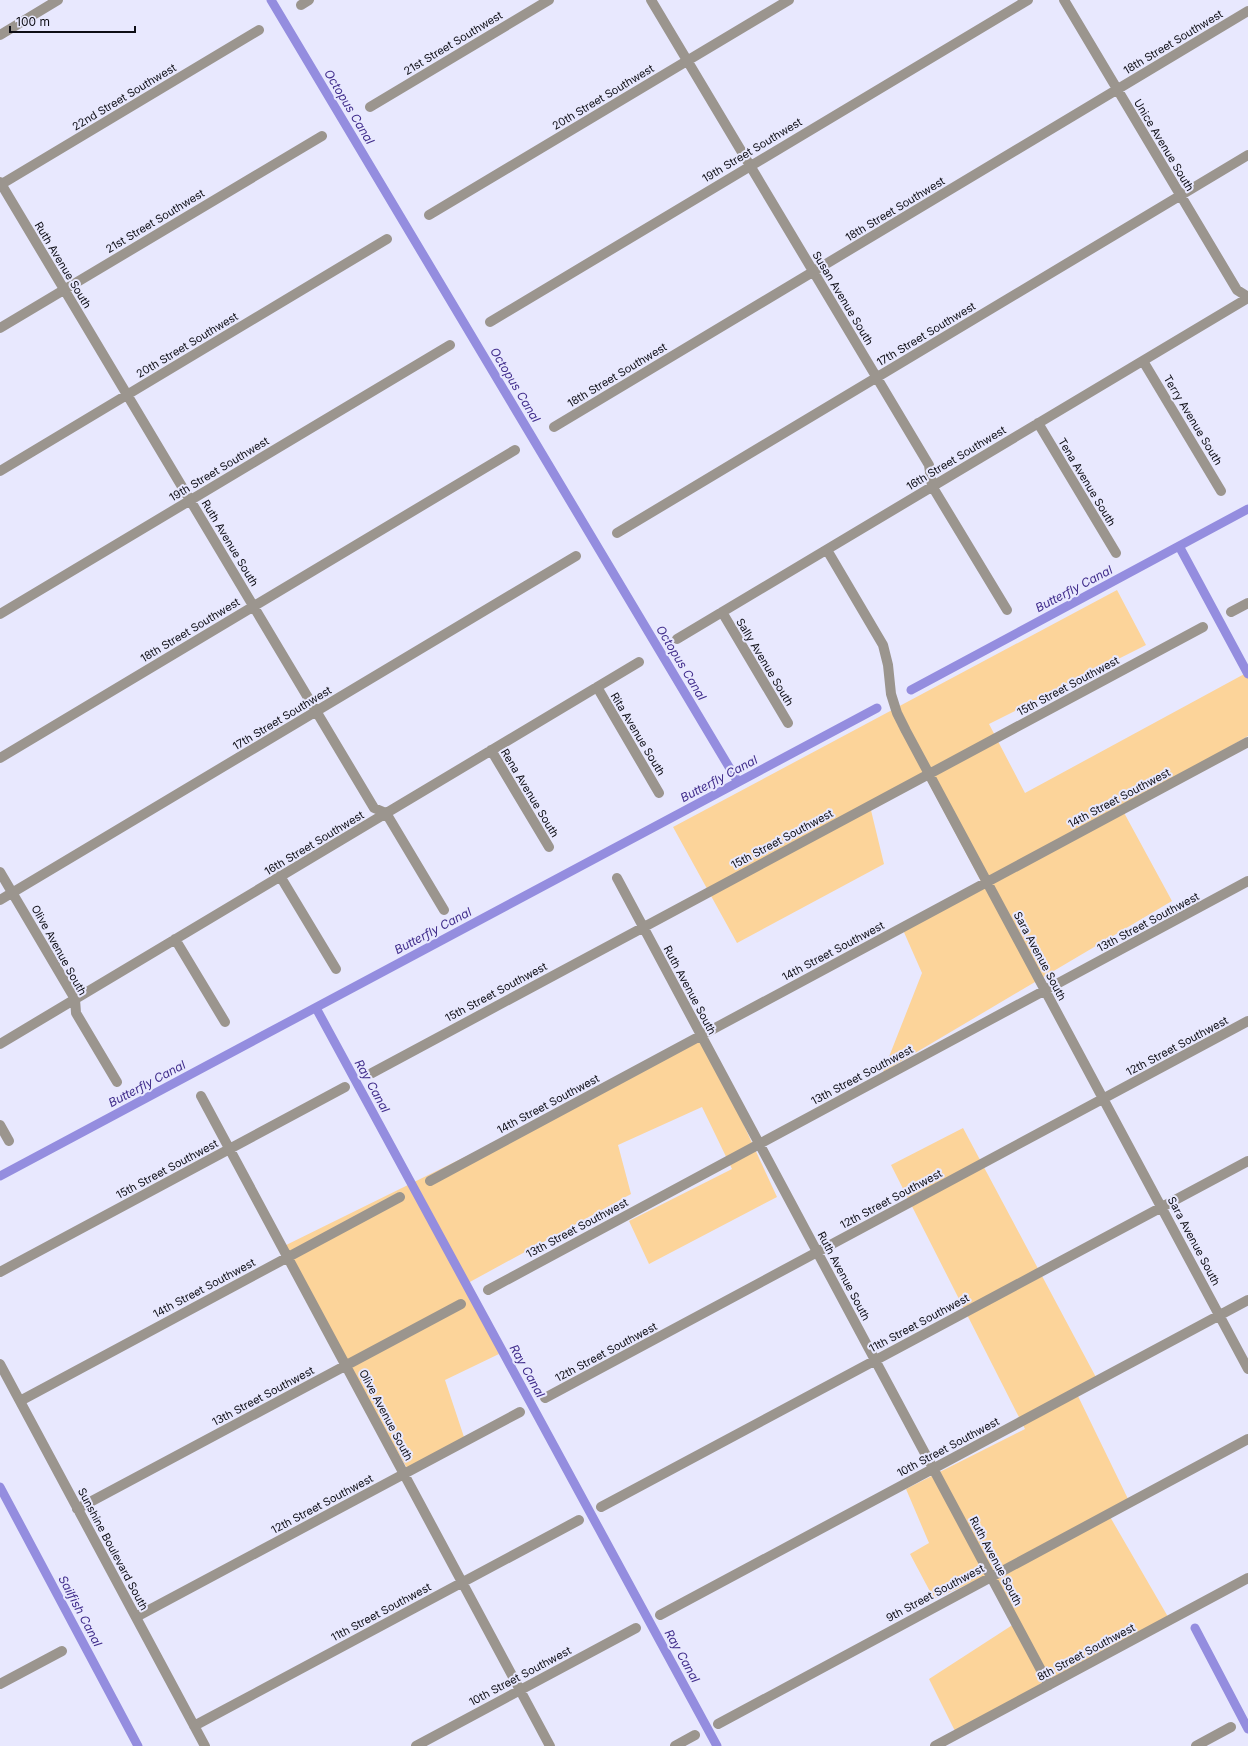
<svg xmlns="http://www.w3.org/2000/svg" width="1248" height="1746" viewBox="0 0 1248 1746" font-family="Inter,sans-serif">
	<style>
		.green { fill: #fcd49a }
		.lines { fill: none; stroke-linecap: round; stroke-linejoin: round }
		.canal { stroke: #948ddf; stroke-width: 9 }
		.minor { stroke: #9b958e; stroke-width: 10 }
		.labels { text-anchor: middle; stroke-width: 4; stroke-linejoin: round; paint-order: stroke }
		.street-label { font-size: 11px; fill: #0e0e15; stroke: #e8e8fe }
		.water-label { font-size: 12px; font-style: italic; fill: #412d8c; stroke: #e8e8fe }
	</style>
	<rect width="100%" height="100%" fill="#e8e8fe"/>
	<path class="green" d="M 1117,590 L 1146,645 L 989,724 L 1025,793 L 1248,672 L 1248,736 L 1122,809 L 1172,901 L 883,1072 L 922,973 L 903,930 L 984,887 L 924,774 L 869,802 L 884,864 L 737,943 L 673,827 Z
		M 704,1039 L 777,1197 L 649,1264 L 629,1221 L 732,1169 L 702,1107 L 618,1145 L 631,1194 L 468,1283 L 499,1354 L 445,1380 L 466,1443 L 410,1473 L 278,1249 Z
		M 963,1128 L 1098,1381 L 1076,1392 L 1130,1503 L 1109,1515 L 1171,1622 L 956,1733 L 929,1679 L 1014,1624 L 989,1575 L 934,1599 L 910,1554 L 929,1543 L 906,1489 L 1025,1429 L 891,1165 Z"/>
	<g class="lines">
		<path class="canal" d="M 271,0 L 738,782
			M 1179,546 L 1248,674
			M 911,690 L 1248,509
			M 316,1008 L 717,1746
			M 0,1176 L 877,708
			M 0,1487 L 138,1746
			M 1195,1628 L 1248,1729"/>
		<path class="minor" d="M 651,0 L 929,465 L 932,486 L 1007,610
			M 1064,0 L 1237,290 L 1248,297
			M 301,5 L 309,0
			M 0,35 L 58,0
			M 370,107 L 549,0
			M 0,182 L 374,808 L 386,813 L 444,910
			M 0,185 L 259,30
			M 429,215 L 789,0
			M 490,322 L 1028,0
			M 0,328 L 322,136
			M 1143,361 L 1221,491
			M 1038,423 L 1116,553
			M 554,427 L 1248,11
			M 0,471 L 387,239
			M 617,533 L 1248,155
			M 827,550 L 883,645 L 888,665 L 891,694 L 897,713 L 906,731 L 1248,1369
			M 722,612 L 788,723
			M 1231,612 L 1248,603
			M 0,614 L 450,345
			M 677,639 L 1248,298
			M 597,687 L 659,793
			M 491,750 L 549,847
			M 0,758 L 515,450
			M 0,872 L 75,999 L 76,1013 L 117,1082
			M 280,876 L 336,969
			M 617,878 L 1049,1685
			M 0,900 L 576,556
			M 175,939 L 225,1022
			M 0,1044 L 639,662
			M 372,1073 L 1203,627
			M 201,1096 L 550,1746
			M 0,1125 L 9,1141
			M 430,1181 L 1248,742
			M 0,1272 L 345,1087
			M 488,1290 L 1248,881
			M 0,1364 L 205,1746
			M 545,1398 L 1248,1021
			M 20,1401 L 400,1197
			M 601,1507 L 1248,1161
			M 77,1509 L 461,1304
			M 660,1615 L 1248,1300
			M 136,1617 L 520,1412
			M 0,1684 L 62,1651
			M 718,1724 L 1248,1439
			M 194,1726 L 579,1520
			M 416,1746 L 636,1628
			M 675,1746 L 695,1735
			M 935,1746 L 1248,1578
			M 1196,1746 L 1231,1727"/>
	</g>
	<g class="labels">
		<g class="street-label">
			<text transform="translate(1173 42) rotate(-31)" y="4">18th Street Southwest</text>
			<text transform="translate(453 43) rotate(-31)" y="4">21st Street Southwest</text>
			<text transform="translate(124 97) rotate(-31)" y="4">22nd Street Southwest</text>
			<text transform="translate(603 97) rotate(-31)" y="4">20th Street Southwest</text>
			<text transform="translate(1164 145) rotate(59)" y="4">Unice Avenue South</text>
			<text transform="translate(752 150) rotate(-31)" y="4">19th Street Southwest</text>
			<text transform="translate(895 209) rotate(-31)" y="4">18th Street Southwest</text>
			<text transform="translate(155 221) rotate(-31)" y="4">21st Street Southwest</text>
			<text transform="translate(63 265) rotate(59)" y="4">Ruth Avenue South</text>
			<text transform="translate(843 298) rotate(59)" y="4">Susan Avenue South</text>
			<text transform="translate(926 334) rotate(-31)" y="4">17th Street Southwest</text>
			<text transform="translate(187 345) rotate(-31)" y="4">20th Street Southwest</text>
			<text transform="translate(617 375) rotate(-31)" y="4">18th Street Southwest</text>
			<text transform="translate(1193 420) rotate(59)" y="4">Terry Avenue South</text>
			<text transform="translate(956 458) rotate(-31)" y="4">16th Street Southwest</text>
			<text transform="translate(219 469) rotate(-31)" y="4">19th Street Southwest</text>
			<text transform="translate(1087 482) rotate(59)" y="4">Tena Avenue South</text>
			<text transform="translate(230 543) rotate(59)" y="4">Ruth Avenue South</text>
			<text transform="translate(190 630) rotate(-31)" y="4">18th Street Southwest</text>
			<text transform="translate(765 662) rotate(59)" y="4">Sally Avenue South</text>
			<text transform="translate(1068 686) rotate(-28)" y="4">15th Street Southwest</text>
			<text transform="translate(282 718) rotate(-31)" y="4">17th Street Southwest</text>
			<text transform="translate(638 734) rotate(59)" y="4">Rita Avenue South</text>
			<text transform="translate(530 793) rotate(59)" y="4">Rena Avenue South</text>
			<text transform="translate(1119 798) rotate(-28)" y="4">14th Street Southwest</text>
			<text transform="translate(782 839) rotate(-28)" y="4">15th Street Southwest</text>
			<text transform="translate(314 843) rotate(-31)" y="4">16th Street Southwest</text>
			<text transform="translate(1148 922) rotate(-28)" y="4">13th Street Southwest</text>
			<text transform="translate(59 950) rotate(61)" y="4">Olive Avenue South</text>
			<text transform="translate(833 951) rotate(-28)" y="4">14th Street Southwest</text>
			<text transform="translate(1040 956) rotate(62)" y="4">Sara Avenue South</text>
			<text transform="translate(690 990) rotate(62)" y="4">Ruth Avenue South</text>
			<text transform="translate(496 992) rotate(-28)" y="4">15th Street Southwest</text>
			<text transform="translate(1177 1046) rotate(-28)" y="4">12th Street Southwest</text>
			<text transform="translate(862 1075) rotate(-28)" y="4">13th Street Southwest</text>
			<text transform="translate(548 1104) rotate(-28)" y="4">14th Street Southwest</text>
			<text transform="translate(167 1169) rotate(-28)" y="4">15th Street Southwest</text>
			<text transform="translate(891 1199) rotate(-28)" y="4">12th Street Southwest</text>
			<text transform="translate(577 1228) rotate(-28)" y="4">13th Street Southwest</text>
			<text transform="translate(1194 1241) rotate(62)" y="4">Sara Avenue South</text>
			<text transform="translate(844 1276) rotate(62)" y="4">Ruth Avenue South</text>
			<text transform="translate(204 1288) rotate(-28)" y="4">14th Street Southwest</text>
			<text transform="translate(919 1323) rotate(-28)" y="4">11th Street Southwest</text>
			<text transform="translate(606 1352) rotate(-28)" y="4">12th Street Southwest</text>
			<text transform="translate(263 1396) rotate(-28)" y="4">13th Street Southwest</text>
			<text transform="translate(386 1415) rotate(62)" y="4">Olive Avenue South</text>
			<text transform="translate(948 1447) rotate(-28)" y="4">10th Street Southwest</text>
			<text transform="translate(322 1504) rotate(-28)" y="4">12th Street Southwest</text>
			<text transform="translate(113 1549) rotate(62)" y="4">Sunshine Boulevard South</text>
			<text transform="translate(996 1561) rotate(62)" y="4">Ruth Avenue South</text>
			<text transform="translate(935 1593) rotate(-28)" y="4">9th Street Southwest</text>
			<text transform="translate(381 1612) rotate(-28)" y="4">11th Street Southwest</text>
			<text transform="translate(1086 1652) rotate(-28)" y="4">8th Street Southwest</text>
			<text transform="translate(520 1676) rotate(-28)" y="4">10th Street Southwest</text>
		</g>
		<g class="water-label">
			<text transform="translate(349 107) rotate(59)" y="4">Octopus Canal</text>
			<text transform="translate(515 385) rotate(59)" y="4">Octopus Canal</text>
			<text transform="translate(1074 589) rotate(-28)" y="4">Butterfly Canal</text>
			<text transform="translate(681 663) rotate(59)" y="4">Octopus Canal</text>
			<text transform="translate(719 779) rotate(-28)" y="4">Butterfly Canal</text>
			<text transform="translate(433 931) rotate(-28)" y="4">Butterfly Canal</text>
			<text transform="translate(147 1084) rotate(-28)" y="4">Butterfly Canal</text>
			<text transform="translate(372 1086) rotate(61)" y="4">Ray Canal</text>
			<text transform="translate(527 1371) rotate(61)" y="4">Ray Canal</text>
			<text transform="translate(80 1611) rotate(62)" y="4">Sailfish Canal</text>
			<text transform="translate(682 1656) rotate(61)" y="4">Ray Canal</text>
		</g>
	</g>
	<path d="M10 26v6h125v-6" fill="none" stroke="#0e0e15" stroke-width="2"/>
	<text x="16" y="26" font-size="12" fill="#0e0e15" stroke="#e8e8fe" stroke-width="3" paint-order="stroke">100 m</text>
</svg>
